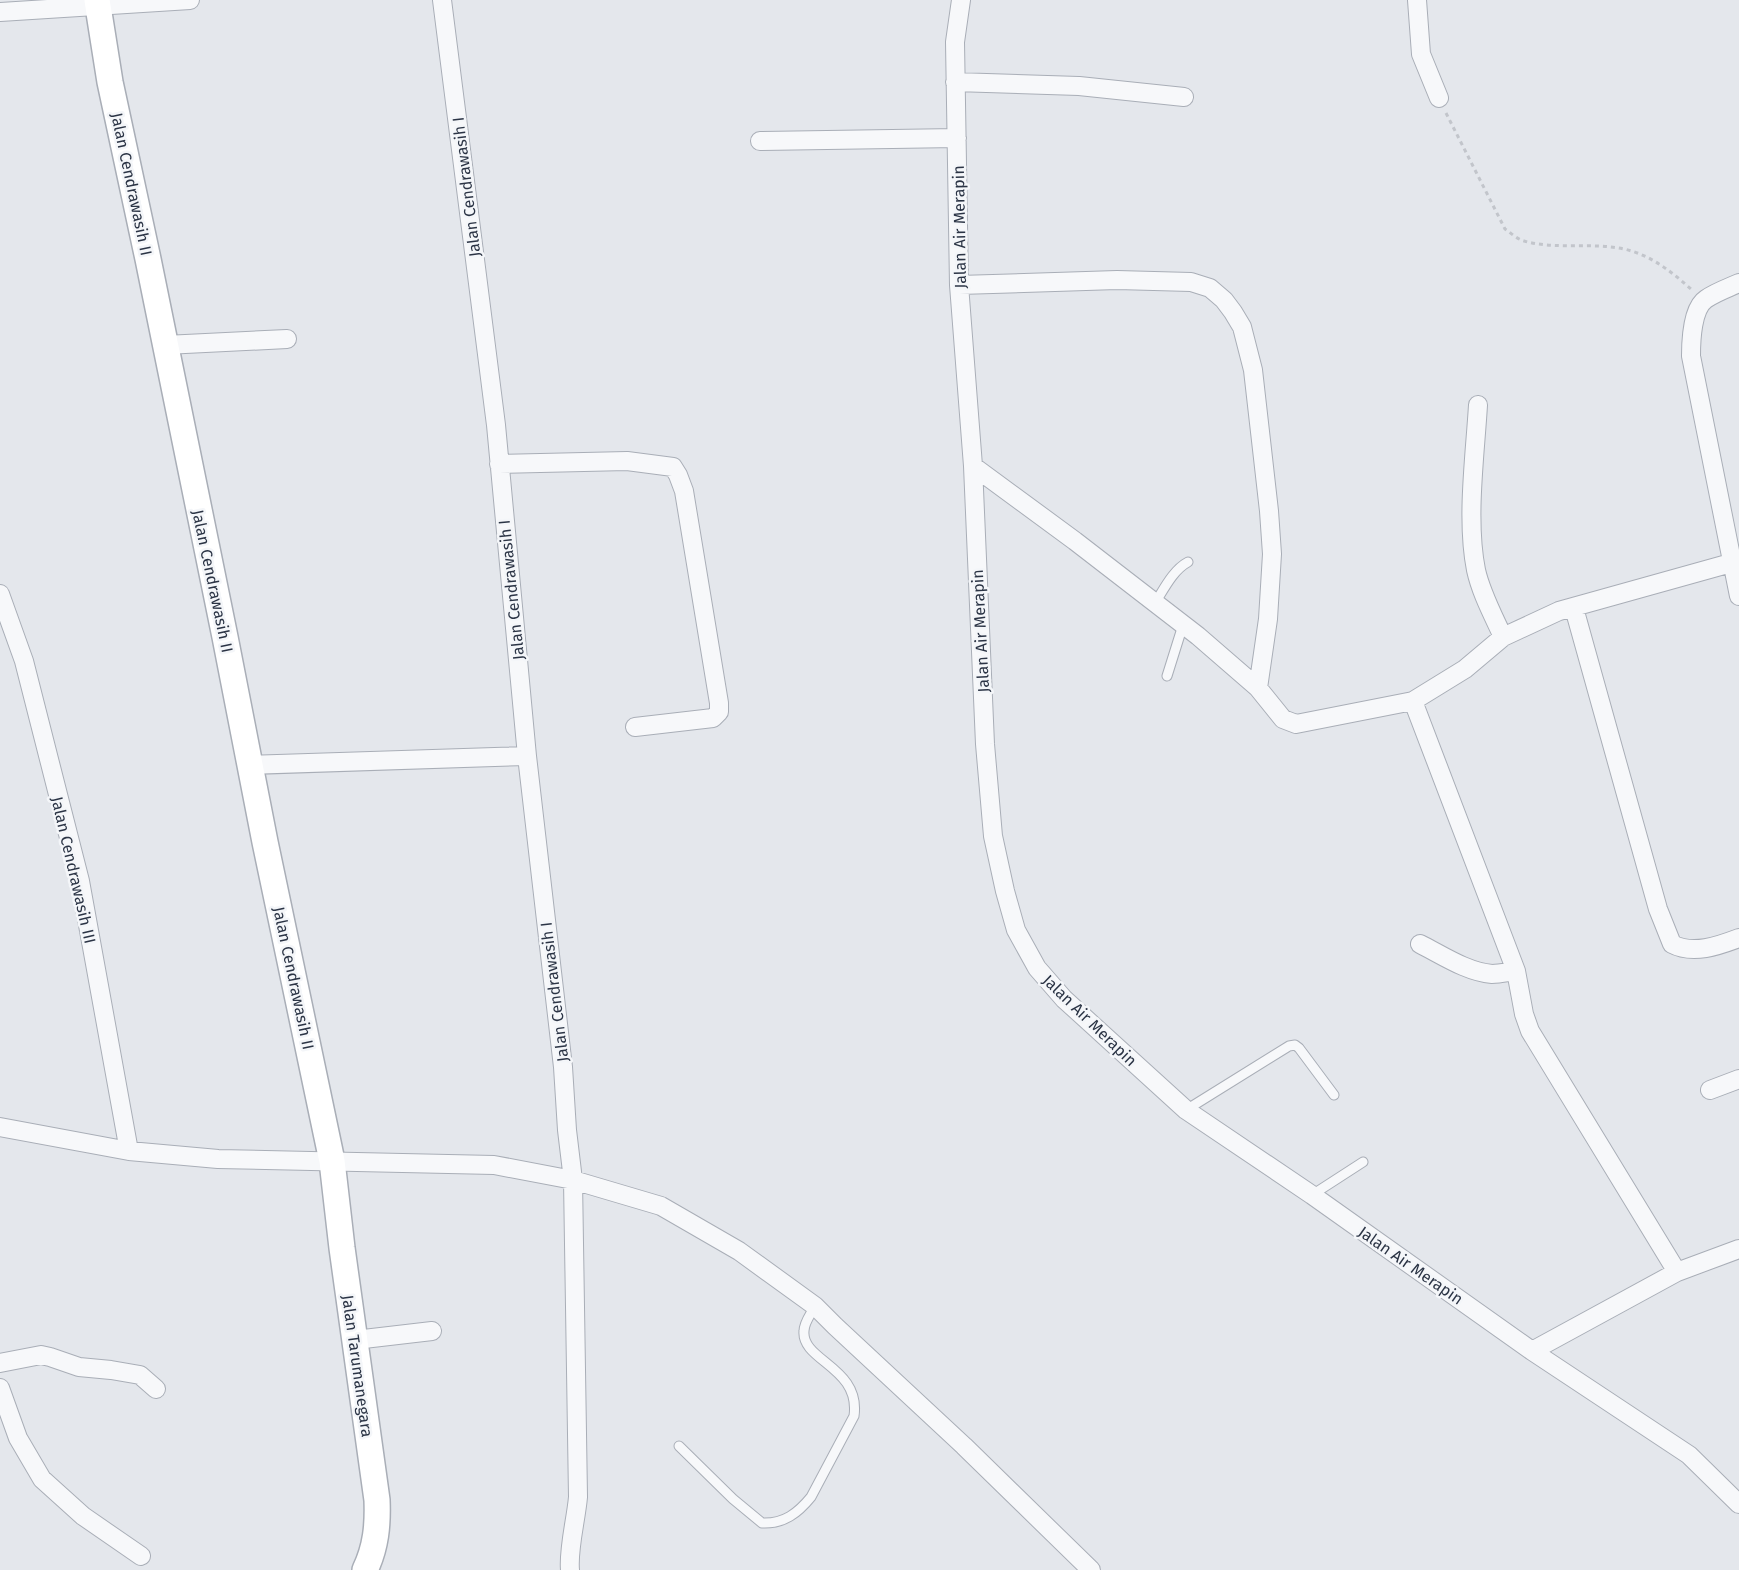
<svg xmlns="http://www.w3.org/2000/svg" width="1739" height="1570" viewBox="0 0 1739 1570" font-family="'Fira Sans',sans-serif">
	<style>
		.lines { fill: none; stroke-linecap: round; stroke-linejoin: round }
		.lane-casing { stroke: #a9aeb7; stroke-width: 11 }
		.street-casing { stroke: #a9aeb7; stroke-width: 20 }
		.secondary-casing { stroke: #a9aeb7; stroke-width: 28 }
		.path { stroke: #c2c5cb; stroke-width: 3; stroke-dasharray: 4 4; stroke-linecap: butt }
		.lane { stroke: #f7f8fa; stroke-width: 9 }
		.street { stroke: #f7f8fa; stroke-width: 18 }
		.secondary { stroke: #fff; stroke-width: 25 }
		.labels { text-anchor: middle; stroke-width: 5; stroke-linejoin: round; paint-order: stroke }
		.street-label { font-size: 16px; fill: #2b3445; stroke: #f4f6f9 }
	</style>
	<rect width="100%" height="100%" fill="#e4e7ec"/>
	<g class="lines">
		<defs>
			<path id="lane" d="M 1155,603 C 1164,589 1173,570 1188,562
				M 1167,676 L 1183,625
				M 1186,1110 L 1289,1046 L 1295,1045 L 1299,1048 L 1334,1095
				M 1312,1195 L 1363,1162
				M 679,1446 L 733,1499 L 762,1523 C 784,1524 798,1513 811,1497 L 854,1416 C 861,1367 801,1361 804,1331 C 804,1322 811,1314 815,1306"/>
			<path id="street" d="M 442,0 L 496,425 L 527,756 L 563,1067 L 567,1130 L 573,1180 L 578,1497 C 576,1520 568,1549 570,1570
				M 961,0 L 955,42 L 959,285 L 973,466 L 985,744 L 993,836 L 1005,891 L 1016,930 L 1037,968 L 1064,999 L 1186,1110 L 1312,1195 L 1532,1351 L 1689,1455 L 1739,1504
				M 1417,0 L 1421,54 L 1439,98
				M 0,12 L 190,0
				M 955,82 L 1079,86 L 1184,97
				M 760,141 L 957,138
				M 1739,283 C 1728,288 1716,292 1706,299 C 1692,308 1691,341 1691,356 L 1739,596
				M 959,285 L 1117,280 L 1191,282 L 1210,288 L 1224,300 L 1233,312 L 1242,327 L 1253,370 L 1269,511 L 1272,554 L 1268,619 L 1258,688
				M 165,345 L 287,339
				M 1478,405 C 1475,456 1466,520 1476,570 C 1481,593 1493,615 1503,637
				M 499,464 L 627,461 L 673,467 L 678,475 L 684,491 L 719,703 L 719,712 L 713,718 L 635,727
				M 973,466 L 1075,541 L 1198,636 L 1258,688 L 1283,719 L 1296,724 L 1413,701 L 1465,669 L 1503,637 L 1559,611 L 1731,563
				M 0,594 L 24,661 L 80,881 L 129,1151
				M 1574,608 L 1658,909 L 1672,944 C 1693,955 1718,946 1739,938
				M 1413,701 L 1516,971 L 1524,1014 L 1530,1031 L 1677,1272
				M 250,765 L 527,756
				M 1420,944 C 1442,955 1467,972 1492,974 C 1500,974 1508,972 1516,971
				M 1710,1090 L 1739,1079
				M 0,1127 L 129,1151 L 218,1159 L 494,1165 L 573,1180 L 661,1206 L 739,1251 L 815,1306 L 835,1326 L 964,1446 L 1091,1570
				M 355,1340 L 432,1331
				M 1532,1351 L 1677,1272 L 1739,1249
				M 0,1363 L 41,1355 L 50,1357 L 79,1367 L 111,1370 L 140,1375 L 156,1389
				M 0,1388 L 18,1438 L 42,1479 L 83,1516 L 141,1556"/>
			<path id="secondary" d="M 97,0 L 110,82 L 148,259 L 225,637 L 265,842 L 332,1161 L 342,1248 L 377,1500 C 378,1525 376,1547 365,1570"/>
		</defs>
		<use href="#lane" class="lane-casing"/>
		<use href="#street" class="street-casing"/>
		<use href="#secondary" class="secondary-casing"/>
		<path class="path" d="M 1446,113 L 1505,229 C 1511,233 1517,239 1524,241 C 1555,250 1592,242 1624,249 C 1651,255 1672,272 1692,290"/>
		<use href="#lane" class="lane"/>
		<use href="#street" class="street"/>
		<use href="#secondary" class="secondary"/>
	</g>
	<g class="labels">
		<g class="street-label">
			<text transform="translate(132 184) rotate(78)" y="6">Jalan Cendrawasih II</text>
			<text transform="translate(466 187) rotate(-97)" y="6">Jalan Cendrawasih I</text>
			<text transform="translate(959 227) rotate(-91)" y="6">Jalan Air Merapin</text>
			<text transform="translate(213 581) rotate(78)" y="6">Jalan Cendrawasih II</text>
			<text transform="translate(511 590) rotate(-96)" y="6">Jalan Cendrawasih I</text>
			<text transform="translate(980 631) rotate(-93)" y="6">Jalan Air Merapin</text>
			<text transform="translate(74 870) rotate(77)" y="6">Jalan Cendrawasih III</text>
			<text transform="translate(294 978) rotate(78)" y="6">Jalan Cendrawasih II</text>
			<text transform="translate(554 992) rotate(-97)" y="6">Jalan Cendrawasih I</text>
			<text transform="translate(1090 1020) rotate(44)" y="6">Jalan Air Merapin</text>
			<text transform="translate(1411 1265) rotate(35)" y="6">Jalan Air Merapin</text>
			<text transform="translate(358 1366) rotate(82)" y="6">Jalan Tarumanegara</text>
		</g>
	</g>
</svg>
